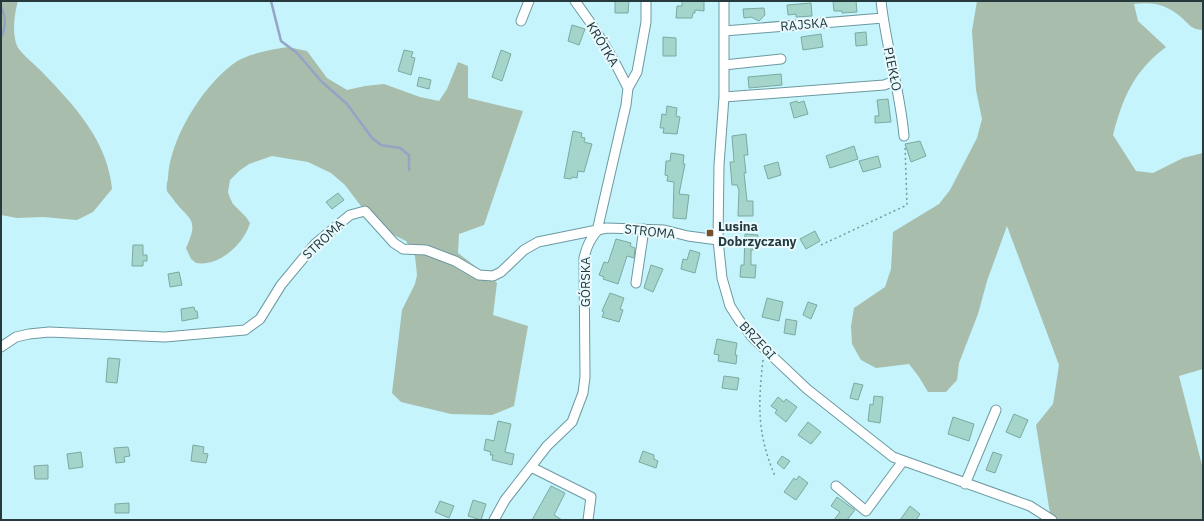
<svg xmlns="http://www.w3.org/2000/svg" width="1204" height="521" viewBox="0 0 1204 521" font-family="'IBM Plex Sans',sans-serif">
	<style>
		.green { fill: #a8bdac }
		.lines { fill: none; stroke-linecap: round; stroke-linejoin: round }
		.stream { stroke: #95a3c5; stroke-width: 2.5 }
		.building { fill: #a4d4ca; stroke: #7da9a0 }
		.minor-casing { stroke: #6d99a1; stroke-width: 11 }
		.path { stroke: #789a9f; stroke-width: 1.5; stroke-dasharray: 2 3; stroke-linecap: butt }
		.minor { stroke: #fff; stroke-width: 9 }
		.poi-dot { fill: #77512d; stroke: #e9fbfe; stroke-width: 1.5 }
		.labels { text-anchor: middle; stroke-width: 4; stroke-linejoin: round; paint-order: stroke }
		.street-label { font-size: 13px; fill: #26393c; stroke: #e9fbfe }
		.poi-label { font-size: 13px; font-weight: bold; fill: #26393c; stroke: #e9fbfe; text-anchor: start }
	</style>
	<rect width="100%" height="100%" fill="#c5f4fc"/>
	<path class="green" d="M 1,1 L 18,1 C 14,15 12,33 17,46 C 21,54 37,66 43,73 C 75,106 108,142 112,189 L 93,212 L 77,220 L 43,217 L 17,218 L 1,215 Z
		M 977,1 L 1203,1 L 1203,30 C 1191,29 1191,26 1182,18 C 1166,4 1154,2 1134,4 L 1138,21 L 1166,47 C 1134,71 1123,97 1113,135 L 1136,171 L 1153,173 L 1183,158 L 1203,153 L 1203,369 L 1179,376 L 1203,469 L 1203,520 L 1051,520 L 1036,425 L 1053,404 L 1059,365 L 1007,226 L 987,281 L 978,314 L 959,363 L 957,380 L 946,392 L 928,392 L 919,377 L 909,364 L 876,368 L 861,360 L 852,344 L 851,326 L 854,308 L 885,287 L 891,269 L 893,232 L 939,204 L 950,190 L 977,138 L 982,119 L 976,90 L 972,31 Z
		M 288,47 L 307,51 L 327,78 L 347,90 L 365,86 L 384,84 L 420,97 L 439,101 L 447,89 L 458,62 L 468,66 L 468,98 L 523,111 L 484,225 L 459,234 L 458,253 L 497,283 L 493,315 L 528,326 L 514,406 L 492,415 L 451,414 L 401,402 L 392,393 L 402,310 L 415,284 L 417,275 L 415,256 L 406,241 L 376,226 L 345,185 L 331,173 L 308,162 L 272,156 L 249,164 L 239,171 L 230,180 L 228,192 L 230,198 L 233,204 L 246,217 L 250,223 C 244,244 219,267 196,263 L 191,259 L 186,248 C 200,217 189,221 173,199 C 171,196 168,193 167,191 C 166,188 167,182 168,179 C 169,140 202,87 233,64 C 247,53 271,50 288,47 Z"/>
	<g class="lines">
		<path class="stream" d="M 271,1 L 281,41 L 297,53 L 322,82 L 347,104 L 372,138 L 381,145 L 400,148 L 409,155 L 409,170
			M 1,7 C 6,16 6,28 1,37"/>
	</g>
	<path class="building" d="M 615,1 L 629,1 L 628,13 L 615,13 Z
		M 682,1 L 704,1 L 704,11 L 695,10 L 695,13 L 693,13 L 692,18 L 676,18 L 677,6 L 682,6 Z
		M 833,1 L 856,1 L 857,12 L 842,13 L 842,11 L 834,11 Z
		M 811,3 L 812,16 L 796,17 L 796,14 L 788,15 L 787,5 Z
		M 764,8 L 765,15 L 759,21 L 751,17 L 744,18 L 743,9 Z
		M 572,25 L 585,29 L 579,45 L 568,41 Z
		M 866,32 L 867,45 L 856,46 L 855,33 Z
		M 821,34 L 823,47 L 803,50 L 801,37 Z
		M 663,37 L 676,38 L 676,56 L 663,56 Z
		M 404,50 L 413,52 L 411,57 L 415,58 L 411,75 L 398,71 Z
		M 501,50 L 511,54 L 502,81 L 492,77 Z
		M 781,74 L 782,85 L 749,88 L 748,77 Z
		M 419,77 L 431,80 L 429,89 L 417,86 Z
		M 888,99 L 891,122 L 875,123 L 875,116 L 879,116 L 877,100 Z
		M 797,101 L 798,103 L 804,101 L 808,114 L 794,118 L 790,103 Z
		M 667,106 L 677,108 L 676,116 L 680,117 L 677,134 L 663,133 L 664,128 L 660,128 L 662,114 L 666,115 Z
		M 573,131 L 582,133 L 581,137 L 585,138 L 584,142 L 592,144 L 584,172 L 578,171 L 577,178 L 572,177 L 571,179 L 564,178 Z
		M 746,134 L 748,155 L 744,155 L 746,173 L 744,173 L 747,201 L 753,201 L 753,216 L 738,216 L 739,190 L 737,185 L 732,185 L 730,162 L 734,162 L 732,136 Z
		M 920,141 L 926,156 L 911,162 L 905,144 Z
		M 854,146 L 858,159 L 830,168 L 826,156 Z
		M 671,153 L 684,155 L 683,164 L 685,164 L 679,194 L 689,195 L 686,219 L 673,218 L 674,182 L 667,181 L 668,176 L 665,175 L 666,161 L 670,161 Z
		M 878,156 L 881,167 L 863,172 L 859,161 Z
		M 778,162 L 781,175 L 768,179 L 764,166 Z
		M 338,193 L 344,200 L 332,209 L 326,202 Z
		M 815,231 L 820,241 L 806,249 L 800,239 Z
		M 745,234 L 758,235 L 757,250 L 751,250 L 751,265 L 756,265 L 755,278 L 740,277 L 741,265 L 744,265 Z
		M 616,239 L 631,243 L 630,246 L 635,248 L 634,258 L 627,256 L 618,284 L 603,279 L 604,277 L 599,275 L 604,262 L 608,263 Z
		M 133,245 L 143,245 L 143,255 L 147,255 L 147,261 L 143,261 L 143,266 L 132,266 Z
		M 690,250 L 700,253 L 695,273 L 681,269 L 683,259 L 687,260 Z
		M 651,265 L 663,269 L 653,292 L 644,288 Z
		M 179,272 L 182,285 L 170,287 L 168,274 Z
		M 610,293 L 624,298 L 620,309 L 623,310 L 619,322 L 602,317 L 604,312 L 602,311 Z
		M 767,298 L 783,302 L 779,321 L 762,317 Z
		M 808,302 L 817,305 L 811,319 L 803,315 Z
		M 194,307 L 195,311 L 197,311 L 198,318 L 182,321 L 181,309 Z
		M 786,319 L 797,321 L 795,335 L 784,333 Z
		M 717,339 L 737,343 L 735,355 L 737,355 L 736,364 L 718,361 L 719,355 L 714,354 Z
		M 108,358 L 120,359 L 117,383 L 106,382 Z
		M 724,376 L 739,378 L 737,390 L 722,388 Z
		M 854,383 L 863,385 L 858,400 L 850,398 Z
		M 874,396 L 883,397 L 880,423 L 868,421 L 870,404 L 873,405 Z
		M 778,397 L 784,402 L 786,399 L 797,407 L 786,422 L 775,413 L 777,410 L 771,406 Z
		M 1014,414 L 1028,420 L 1020,438 L 1006,432 Z
		M 953,417 L 974,424 L 969,441 L 948,434 Z
		M 498,421 L 511,424 L 505,452 L 514,454 L 512,465 L 492,460 L 493,455 L 490,455 L 491,452 L 484,450 L 486,439 L 494,441 Z
		M 808,422 L 821,432 L 811,444 L 798,435 Z
		M 193,445 L 204,447 L 203,453 L 208,454 L 206,463 L 191,461 Z
		M 128,447 L 130,456 L 124,457 L 125,462 L 116,463 L 114,448 Z
		M 643,451 L 654,455 L 654,459 L 658,461 L 656,468 L 639,462 Z
		M 81,452 L 83,467 L 69,469 L 67,454 Z
		M 993,452 L 1002,455 L 995,473 L 986,470 Z
		M 782,456 L 790,461 L 784,469 L 777,463 Z
		M 48,465 L 48,479 L 35,479 L 34,466 Z
		M 799,476 L 808,483 L 796,500 L 784,492 L 794,478 L 796,480 Z
		M 551,486 L 565,493 L 554,515 L 562,520 L 532,520 Z
		M 837,497 L 855,510 L 847,520 L 834,520 L 840,512 L 831,506 Z
		M 473,500 L 486,504 L 481,520 L 468,516 Z
		M 440,501 L 454,506 L 449,518 L 435,512 Z
		M 129,503 L 129,513 L 115,513 L 115,504 Z
		M 910,506 L 920,514 L 916,520 L 900,520 Z"/>
	<g class="lines">
		<defs>
			<path id="minor" d="M 575,1 C 596,29 613,57 628,88
				M 724,1 L 724,97 L 719,165 L 718,240 L 722,278 L 730,306 L 739,320 L 753,338 L 807,389 L 893,457 L 1030,506 L 1052,520
				M 881,1 C 886,47 900,90 904,136
				M 521,21 L 529,1
				M 724,31 L 883,18
				M 724,65 L 781,59
				M 724,97 L 884,85 L 895,81
				M 636,283 L 644,229
				M 1,347 L 16,337 L 29,334 L 49,332 L 165,337 L 245,330 L 260,319 L 281,285 L 315,244 L 350,215 L 365,211 L 394,243 L 403,249 L 426,250 L 434,253 L 455,261 L 479,275 L 493,276 L 501,272 L 524,250 L 538,242 L 607,228 L 664,230 L 688,236 L 718,240
				M 531,467 L 591,497 L 588,520
				M 965,484 L 996,410
				M 836,486 L 866,511 L 903,461
				M 494,520 L 505,500 L 547,446 L 572,422 L 583,393 L 585,377 L 584,258 C 586,248 590,239 597,231 L 626,105 L 628,88 L 637,72 L 646,22 L 646,1"/>
		</defs>
		<use href="#minor" class="minor-casing"/>
		<path class="path" d="M 821,245 L 907,205 L 905,145
			M 763,360 C 758,405 757,434 775,476"/>
		<use href="#minor" class="minor"/>
	</g>
	<rect class="poi-dot" x="706" y="229" width="8" height="8" rx="2"/>
	<g class="labels">
		<g class="street-label">
			<text transform="translate(804 24) rotate(-5)" y="5">RAJSKA</text>
			<text transform="translate(603 44) rotate(59)" y="5">KRÓTKA</text>
			<text transform="translate(893 69) rotate(78)" y="5">PIEKŁO</text>
			<text transform="translate(650 231) rotate(6)" y="5">STROMA</text>
			<text transform="translate(323 239) rotate(-43)" y="5">STROMA</text>
			<text transform="translate(585 282) rotate(-90)" y="5">GÓRSKA</text>
			<text transform="translate(758 340) rotate(47)" y="5">BRZEGI</text>
		</g>
		<g class="poi-label">
			<text x="718" y="231">Lusina<tspan x="718" dy="15">Dobrzyczany</tspan></text>
		</g>
	</g>
	<rect width="1204" height="521" fill="none" stroke="#26393c" stroke-width="4"/>
</svg>
